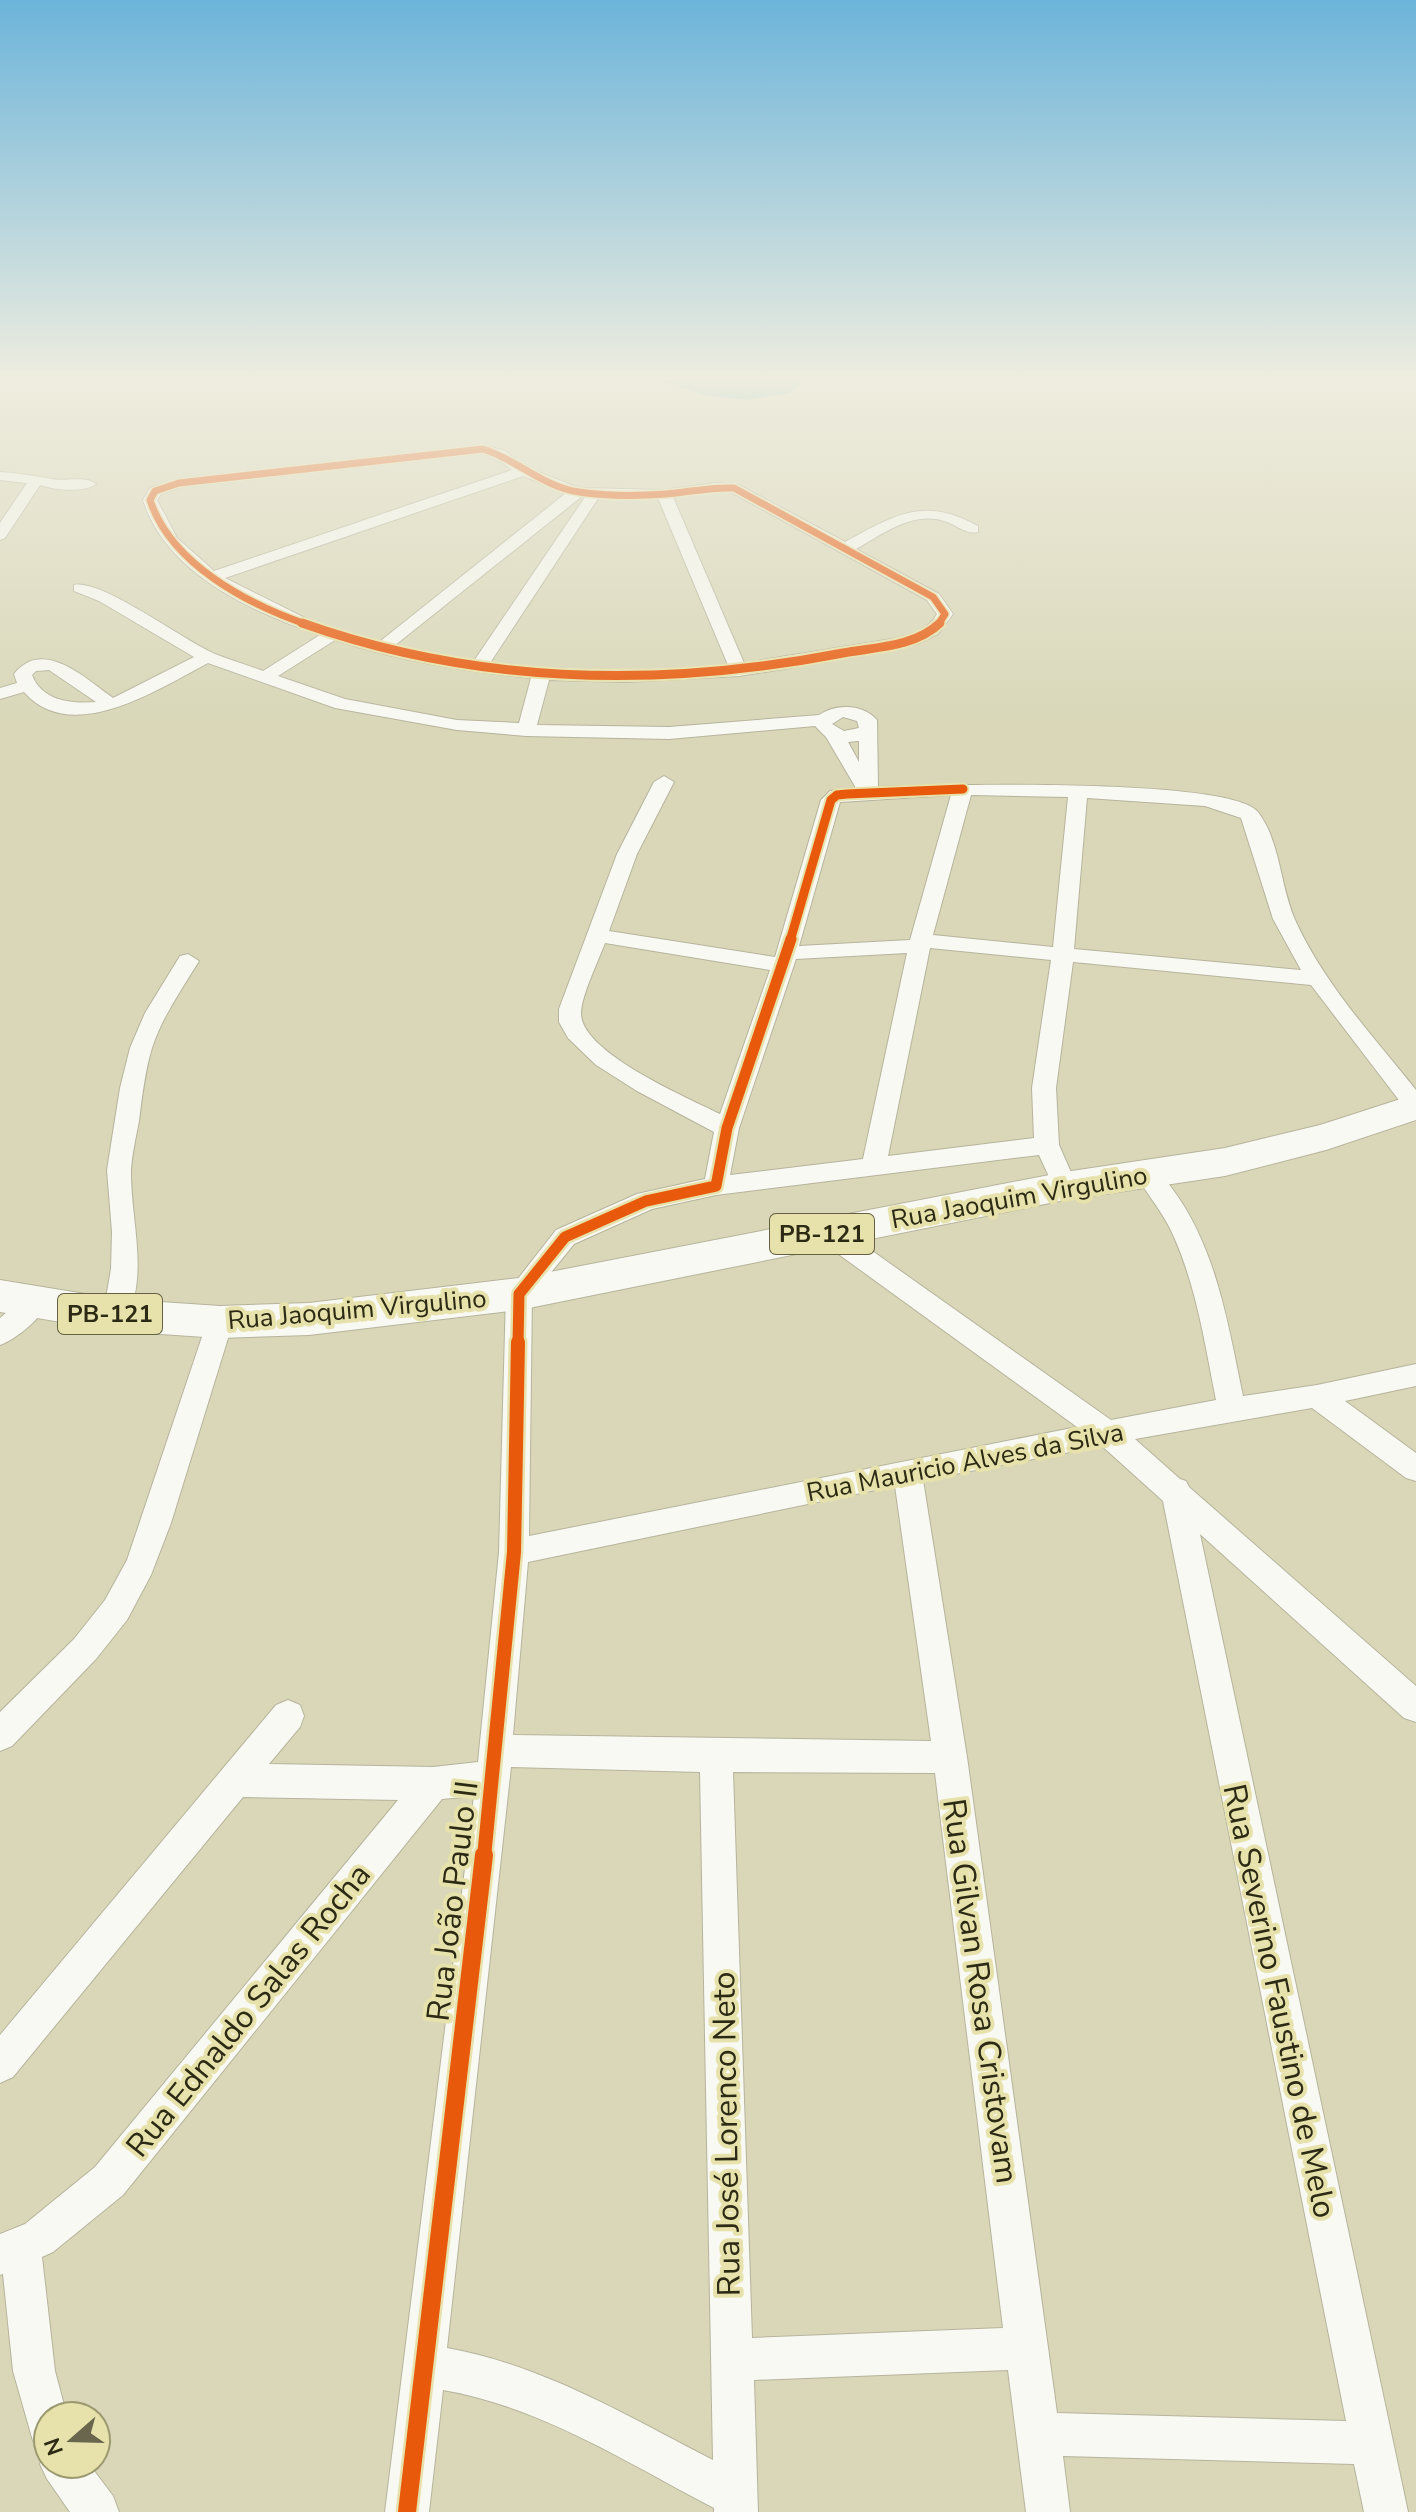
<svg xmlns="http://www.w3.org/2000/svg" width="1416" height="2512" viewBox="0 0 1416 2512" font-family="'Nunito Sans',sans-serif">
	<style>
		.water { fill: #52b4c6 }
		.lines { fill: none; stroke-linecap: round; stroke-linejoin: round }
		.minor-casing { stroke: #b6b49c; stroke-width: 2 }
		.primary-casing { stroke: #b6b49c; stroke-width: 2 }
		.minor { fill: #f9f9f4; fill-rule: evenodd }
		.primary { fill: #f9f9f4; fill-rule: evenodd }
		.cycleway-far4-casing { stroke: #e7e2ab; stroke-width: 10 }
		.cycleway-far3-casing { stroke: #e7e2ab; stroke-width: 13 }
		.cycleway-far2-casing { stroke: #e7e2ab; stroke-width: 16 }
		.cycleway-far1-casing { stroke: #e7e2ab; stroke-width: 19 }
		.cycleway-casing { stroke: #e7e2ab; stroke-width: 23 }
		.cycleway-far4 { stroke: #e8590c; stroke-width: 7 }
		.cycleway-far3 { stroke: #e8590c; stroke-width: 9 }
		.cycleway-far2 { stroke: #e8590c; stroke-width: 11 }
		.cycleway-far1 { stroke: #e8590c; stroke-width: 14 }
		.cycleway { stroke: #e8590c; stroke-width: 18 }
		.labels { text-anchor: middle; stroke-width: 8; stroke-linejoin: round; paint-order: stroke }
		.shield { fill: #e7e2ab; stroke: #646041; stroke-width: 2 }
		.shield-label { font-size: 24px; font-weight: bold; fill: #2c2914 }
		.street-label { font-size: 26px; fill: #2c2914; stroke: #e7e2ab }
		.near-street-label { font-size: 32px; fill: #2c2914; stroke: #e7e2ab }
	</style>
	<rect width="100%" height="100%" fill="#d9d7b8"/>
	<path class="water" d="M 632,377 L 808,377 L 790,393 L 747,400 L 703,395 L 663,381 Z"/>
	<g class="lines">
		<defs>
			<path id="minor" d="M 483,445 L 505,451 L 528,468 L 579,488 L 664,490 L 716,483 L 739,485 L 845,542 C 895,515 923,496 978,526 L 978,532 C 965,535 956,524 944,521 C 912,511 883,534 856,549 L 939,594 L 953,614 L 938,634 L 917,644 L 790,668 L 739,676 L 627,682 L 549,680 L 537,725 L 669,727 L 819,715 C 837,703 863,704 877,720 L 878,787 C 934,785 1230,777 1258,812 C 1281,842 1280,888 1296,922 C 1325,985 1373,1036 1416,1090 L 1416,1114 L 1408,1112 L 1311,985 L 1073,962 L 1056,1088 L 1059,1145 L 1077,1186 L 1074,1192 L 1065,1195 L 1056,1192 L 1039,1155 L 716,1195 L 652,1209 L 574,1244 L 532,1296 L 529,1536 L 1077,1427 L 819,1240 L 815,1233 L 819,1226 L 828,1223 L 837,1226 L 1111,1420 L 1216,1400 C 1205,1345 1197,1289 1174,1237 C 1164,1213 1147,1195 1135,1173 L 1138,1167 C 1156,1161 1161,1174 1171,1187 C 1216,1246 1228,1324 1243,1396 L 1317,1385 L 1416,1364 L 1416,1386 L 1345,1401 L 1416,1453 L 1416,1481 L 1406,1478 L 1312,1408 L 1135,1439 L 1180,1479 L 1186,1481 L 1189,1487 L 1416,1686 L 1416,1722 L 1404,1718 L 1200,1534 L 1408,2512 L 1364,2512 L 1354,2464 L 1063,2456 L 1070,2512 L 1026,2512 L 1008,2370 L 754,2380 L 758,2512 L 714,2512 L 714,2508 C 626,2462 541,2407 443,2390 L 429,2512 L 385,2512 L 474,1796 L 442,1799 L 123,2195 L 53,2252 L 42,2257 L 55,2371 L 67,2416 L 48,2416 L 48,2448 L 33,2441 L 13,2371 L 3,2274 L 0,2275 L 0,2234 L 25,2224 L 95,2167 L 398,1800 L 243,1797 L 13,2077 L 0,2083 L 0,2035 L 276,1705 L 288,1700 L 300,1705 L 304,1716 L 300,1727 L 269,1764 L 433,1767 L 478,1762 L 499,1552 L 506,1294 L 556,1230 L 637,1194 L 705,1179 L 714,1132 L 637,1091 L 596,1065 L 568,1038 L 559,1022 L 559,1009 L 617,854 L 654,782 L 664,776 L 674,782 L 637,854 L 609,931 L 775,957 L 821,800 L 830,791 L 856,788 L 826,737 L 815,726 L 669,739 L 526,736 L 457,730 L 335,708 L 208,663 C 160,688 72,747 24,692 L 0,699 L 0,688 L 17,683 L 14,674 C 43,637 86,679 113,698 L 194,657 L 99,601 L 74,591 L 74,585 C 102,579 184,641 215,654 C 230,660 247,665 263,671 L 320,635 C 251,612 166,573 143,500 L 150,488 L 179,479 ZM 482,453 L 495,457 L 512,470 L 214,571 L 177,538 L 157,500 L 161,494 L 181,487 ZM 523,476 L 566,493 L 378,643 L 309,620 L 225,578 ZM 716,491 L 731,492 L 927,600 L 937,614 C 929,629 914,634 898,638 L 744,663 L 673,497 ZM 581,497 L 585,497 L 474,661 L 394,646 ZM 599,497 L 658,498 L 728,665 C 649,675 569,672 490,663 ZM 335,640 C 399,661 464,671 531,678 L 519,723 L 457,720 L 345,699 L 278,676 ZM 49,670 L 96,702 C 71,704 42,701 32,675 L 36,671 ZM 843,717 L 857,721 L 859,728 L 844,731 L 832,724 ZM 857,741 L 859,741 L 859,762 L 848,742 ZM 951,795 L 910,940 L 799,946 L 840,802 ZM 971,795 L 1068,797 L 1053,947 L 933,935 ZM 1087,798 L 1205,806 L 1241,818 L 1273,919 L 1301,970 L 1074,949 ZM 605,943 L 770,970 L 720,1114 C 688,1098 582,1053 581,1014 C 581,996 598,962 605,943 ZM 930,948 L 1051,960 L 1032,1088 L 1034,1138 L 888,1156 ZM 907,953 L 863,1159 L 730,1175 L 739,1128 L 796,959 ZM 1102,1446 L 1163,1501 L 1346,2421 L 1057,2413 L 967,1757 L 923,1480 ZM 895,1486 L 931,1741 L 513,1735 L 528,1562 ZM 511,1767 L 700,1772 L 713,2460 C 627,2416 543,2365 447,2348 ZM 733,1772 L 935,1773 L 1003,2328 L 752,2338 Z
				M 0,472 C 18,473 34,476 52,479 C 66,482 85,475 96,484 C 84,493 55,490 40,485 L 5,538 L 0,540 L 0,523 L 27,483 L 0,480 Z
				M 188,954 L 199,961 C 182,989 162,1017 152,1048 C 145,1071 142,1097 139,1121 C 136,1137 132,1154 131,1170 C 130,1218 150,1276 125,1322 L 116,1325 L 107,1322 L 103,1315 L 111,1269 L 112,1232 L 107,1170 L 120,1088 L 130,1048 L 145,1013 L 180,956 Z
				M 36,1292 L 45,1295 L 49,1302 C 41,1318 17,1339 0,1345 L 0,1318 L 27,1295 Z
				M 220,1311 L 230,1315 L 233,1322 L 171,1523 L 151,1575 L 127,1620 L 96,1659 L 12,1746 L 0,1751 L 0,1712 L 74,1639 L 105,1600 L 127,1560 L 207,1322 L 210,1315 Z
				M 48,2448 L 48,2464 L 89,2464 L 113,2496 L 119,2512 L 70,2512 L 47,2479 L 40,2464 Z"/>
			<path id="primary" d="M 1416,1094 L 1416,1120 L 1326,1150 L 1225,1176 L 1065,1200 L 519,1310 L 309,1335 L 220,1338 L 116,1331 L 0,1312 L 0,1280 L 116,1299 L 220,1306 L 309,1303 L 519,1278 L 1065,1172 L 1225,1148 L 1320,1125 Z"/>
		</defs>
		<use href="#minor" class="minor-casing"/>
		<use href="#primary" class="primary-casing"/>
		<use href="#minor" class="minor"/>
		<use href="#primary" class="primary"/>
		<defs>
			<path id="cycleway-far4" d="M 308,625 C 247,604 171,564 150,500 L 155,491 L 179,483 L 483,449 C 516,459 543,487 579,492 C 605,496 639,496 666,494 C 689,492 711,487 734,488 L 933,597 L 945,614 L 938,625"/>
			<path id="cycleway-far3" d="M 302,623 C 477,685 662,688 843,653 C 875,647 915,647 940,623
				M 790,941 L 831,800 L 837,795 L 847,794 L 963,789"/>
			<path id="cycleway-far2" d="M 518,1344 L 519,1294 L 565,1237 L 646,1201 L 716,1186 L 727,1128 L 791,939"/>
			<path id="cycleway-far1" d="M 484,1857 L 514,1552 L 518,1342"/>
			<path id="cycleway" d="M 407,2512 L 484,1855"/>
		</defs>
		<use href="#cycleway-far4" class="cycleway-far4-casing"/>
		<use href="#cycleway-far3" class="cycleway-far3-casing"/>
		<use href="#cycleway-far2" class="cycleway-far2-casing"/>
		<use href="#cycleway-far1" class="cycleway-far1-casing"/>
		<use href="#cycleway" class="cycleway-casing"/>
		<use href="#cycleway-far4" class="cycleway-far4"/>
		<use href="#cycleway-far3" class="cycleway-far3"/>
		<use href="#cycleway-far2" class="cycleway-far2"/>
		<use href="#cycleway-far1" class="cycleway-far1"/>
		<use href="#cycleway" class="cycleway"/>
	</g>
	<linearGradient id="sky" x2="0" y2="1"><stop stop-color="#6cb4da"/><stop offset="0.52" stop-color="#eeeddf"/><stop offset="1" stop-color="#eeeddf" stop-opacity="0"/></linearGradient>
	<rect width="1416" height="728" fill="url(#sky)"/>
	<g class="labels">
		<g class="shield">
			<rect x="770" y="1214" width="104" height="40" rx="6"/>
			<rect x="58" y="1294" width="104" height="40" rx="6"/>
		</g>
		<g class="shield-label">
			<text x="822" y="1242">PB-121</text>
			<text x="110" y="1322">PB-121</text>
		</g>
		<g class="street-label">
			<text transform="translate(1019 1197) rotate(-10)" y="9">Rua Jaoquim Virgulino</text>
			<text transform="translate(357 1309) rotate(-5)" y="9">Rua Jaoquim Virgulino</text>
			<text transform="translate(965 1462) rotate(-11)" y="9">Rua Mauricio Alves da Silva</text>
		</g>
		<g class="near-street-label">
			<text transform="translate(452 1901) rotate(-83)" y="11">Rua João Paulo II</text>
			<text transform="translate(981 1991) rotate(82)" y="11">Rua Gilvan Rosa Cristovam</text>
			<text transform="translate(1280 2001) rotate(78)" y="11">Rua Severino Faustino de Melo</text>
			<text transform="translate(248 2010) rotate(-51)" y="11">Rua Ednaldo Salas Rocha</text>
			<text transform="translate(726 2134) rotate(-91)" y="11">Rua José Lorenco Neto</text>
		</g>
	</g>
	<g transform="translate(72 2440) rotate(250)"><circle r="38" fill="#e7e2ab" stroke="#9c986f" stroke-width="2"/>
	<path d="M0-6L14 30L0 20L-14 30Z" fill="#69664d"/>
	<text y="-12" font-size="22" font-weight="bold" text-anchor="middle" fill="#2c2914">N</text>
	</g>
</svg>
